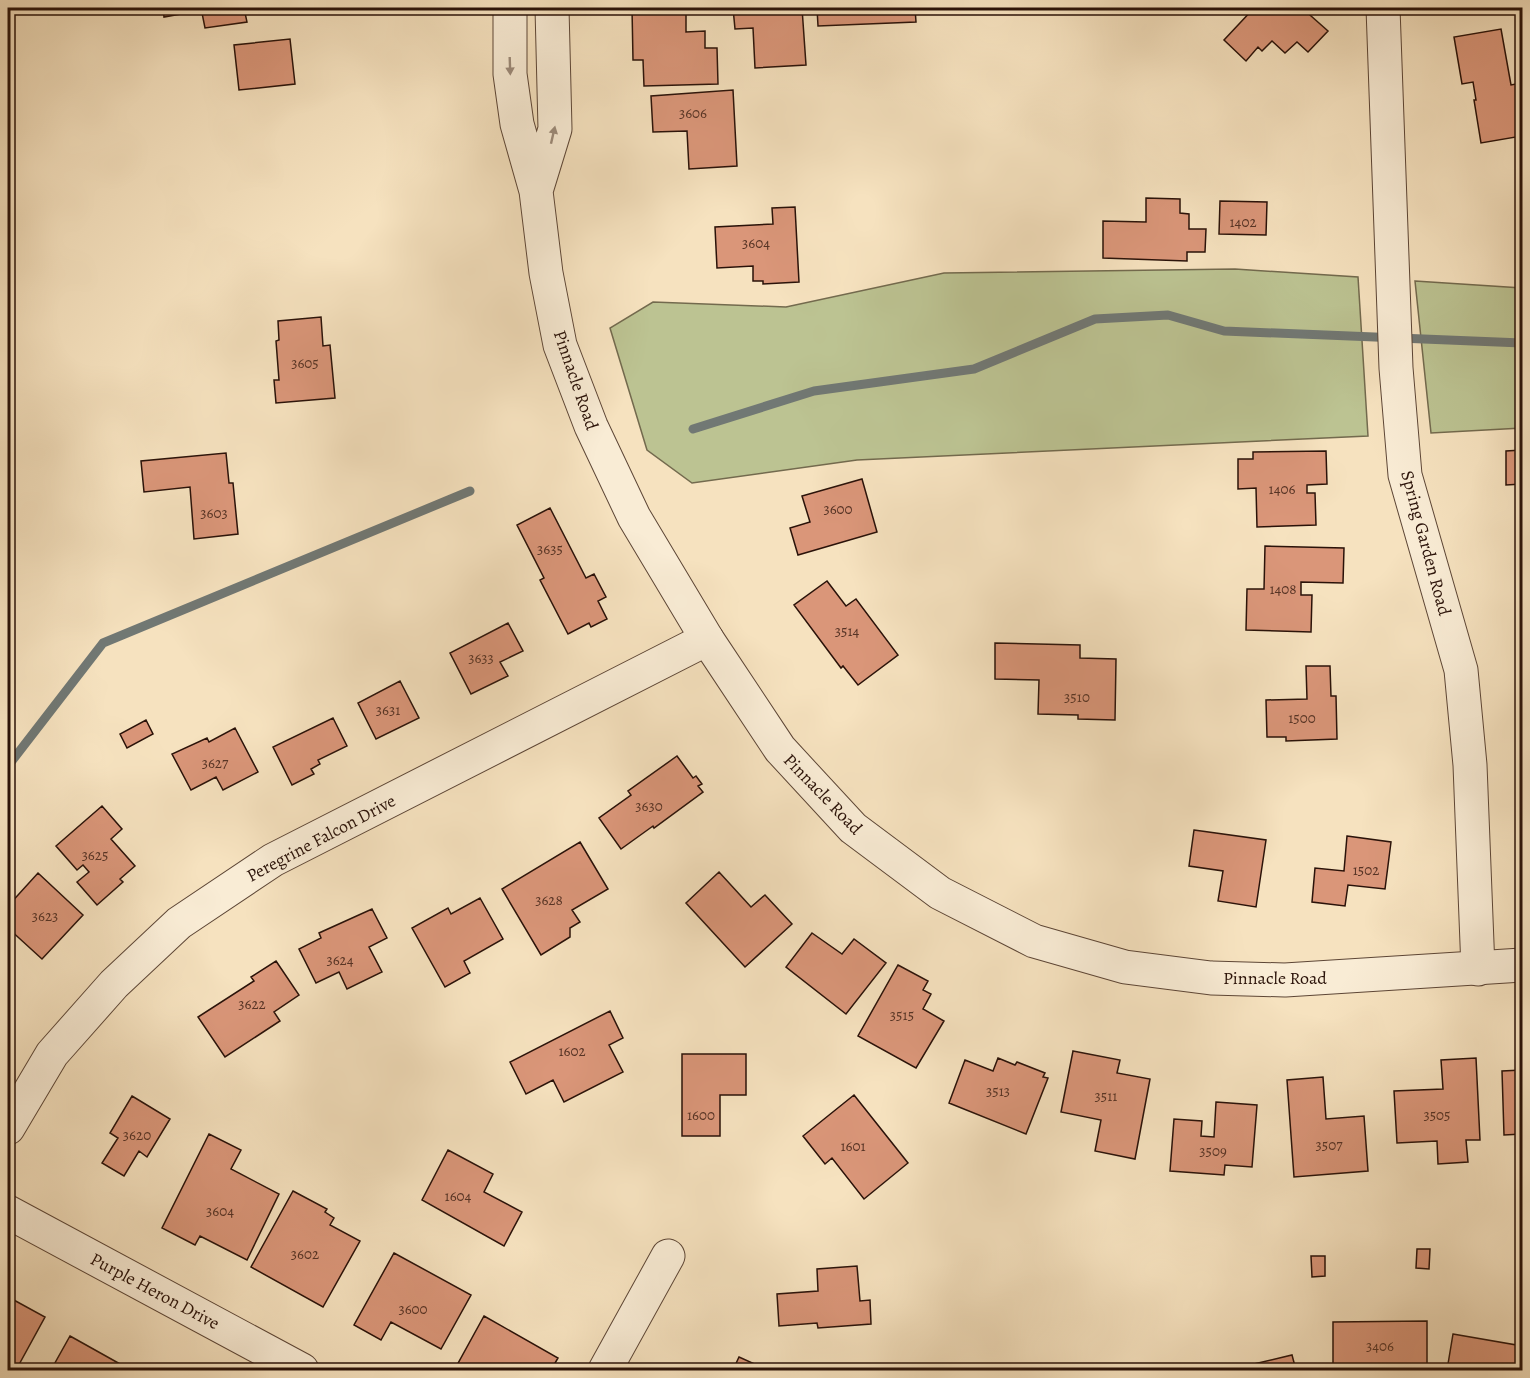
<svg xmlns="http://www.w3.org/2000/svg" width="1530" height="1378" viewBox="0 0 1530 1378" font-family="Alegreya,serif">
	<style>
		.green { fill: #bcc392; stroke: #736a4e; stroke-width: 1.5 }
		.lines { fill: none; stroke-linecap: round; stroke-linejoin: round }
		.stream { stroke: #717874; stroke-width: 9 }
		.building { fill: #da9679; stroke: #2a1209; stroke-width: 1.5 }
		.minor-casing { stroke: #5d4636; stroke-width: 35 }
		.tertiary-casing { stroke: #5d4636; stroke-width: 35 }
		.minor { stroke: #f9ecd5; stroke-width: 33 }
		.tertiary { stroke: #f9ecd5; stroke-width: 33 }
		.oneway { fill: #9c8a79 }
		.labels { text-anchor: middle; stroke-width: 4.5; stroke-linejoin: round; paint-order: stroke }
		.number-label { font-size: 15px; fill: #563325 }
		.street-label { font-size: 18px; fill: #2a1209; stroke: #f9ecd5 }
	</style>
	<rect width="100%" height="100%" fill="#f6e2bf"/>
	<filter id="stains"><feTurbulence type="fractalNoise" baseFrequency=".00333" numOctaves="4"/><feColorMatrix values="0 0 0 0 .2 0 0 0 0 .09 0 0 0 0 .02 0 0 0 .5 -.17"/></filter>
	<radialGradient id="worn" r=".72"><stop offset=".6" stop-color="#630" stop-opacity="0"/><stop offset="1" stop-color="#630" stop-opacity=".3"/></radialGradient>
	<path class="green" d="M 1235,269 L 1358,277 L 1368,436 L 857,460 L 692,483 L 647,450 L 610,328 L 653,302 L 786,307 L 944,273 Z
		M 1415,281 L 1522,288 L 1522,428 L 1431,433 Z"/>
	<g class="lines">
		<path class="stream" d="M 693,429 L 814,391 L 974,369 L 1095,319 L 1168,315 L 1224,331 L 1522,343
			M 8,766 L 103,643 L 470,491"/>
	</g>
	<path class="building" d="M 163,8 L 186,8 L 187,13 L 164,17 Z
		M 201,8 L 244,8 L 247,22 L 205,28 Z
		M 632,8 L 686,8 L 686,32 L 705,31 L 705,48 L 717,48 L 718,84 L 644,86 L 643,60 L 633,60 Z
		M 733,8 L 802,8 L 806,65 L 755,68 L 753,28 L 735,29 Z
		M 817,8 L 915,8 L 916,22 L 818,26 Z
		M 1254,8 L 1283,8 L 1288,11 L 1291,8 L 1302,8 L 1328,31 L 1308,52 L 1297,42 L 1285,53 L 1272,41 L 1262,51 L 1258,47 L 1246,61 L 1224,40 Z
		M 1501,29 L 1511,85 L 1522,83 L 1522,125 L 1520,125 L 1522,136 L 1481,143 L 1474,100 L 1476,100 L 1473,82 L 1462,84 L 1454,37 Z
		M 290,39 L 295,84 L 239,90 L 234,45 Z
		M 733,90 L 737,166 L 689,169 L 687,131 L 653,132 L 651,96 Z
		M 1146,198 L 1180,199 L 1180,213 L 1189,214 L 1189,229 L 1206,229 L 1205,252 L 1187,252 L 1187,261 L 1103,258 L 1103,221 L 1146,222 Z
		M 1220,201 L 1267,202 L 1266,235 L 1219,234 Z
		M 795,207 L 799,282 L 763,284 L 763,281 L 753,281 L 753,266 L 717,268 L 715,227 L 773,224 L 772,208 Z
		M 321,317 L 323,346 L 330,345 L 335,398 L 276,403 L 274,380 L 279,380 L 276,341 L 279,340 L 278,321 Z
		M 1522,450 L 1522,484 L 1506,485 L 1506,451 Z
		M 1326,451 L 1327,484 L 1307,485 L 1307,493 L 1315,493 L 1316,525 L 1257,527 L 1256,488 L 1238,489 L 1238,459 L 1253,459 L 1253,452 Z
		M 226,453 L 229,483 L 233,483 L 238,534 L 194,539 L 190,487 L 144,492 L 141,461 Z
		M 862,479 L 877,532 L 798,555 L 790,528 L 810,522 L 802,496 Z
		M 550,508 L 586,578 L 594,574 L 606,597 L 598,601 L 607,619 L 591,627 L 589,623 L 568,634 L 540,580 L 544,578 L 517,525 Z
		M 1265,546 L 1344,548 L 1343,583 L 1301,582 L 1301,595 L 1312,595 L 1311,632 L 1246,630 L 1247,589 L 1264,589 Z
		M 827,581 L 846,606 L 856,599 L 898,655 L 858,685 L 843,666 L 841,668 L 794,605 Z
		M 508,623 L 523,651 L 500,662 L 508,676 L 471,694 L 450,653 Z
		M 995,643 L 1080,645 L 1080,658 L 1116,659 L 1115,720 L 1078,719 L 1078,715 L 1038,714 L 1039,680 L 995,679 Z
		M 1306,666 L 1330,666 L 1331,696 L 1336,696 L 1337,739 L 1286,741 L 1286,737 L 1267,737 L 1266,700 L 1307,699 Z
		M 400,681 L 419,718 L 376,739 L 358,703 Z
		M 333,718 L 347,746 L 318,760 L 320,764 L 311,769 L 314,774 L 292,785 L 273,747 Z
		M 146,720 L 153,734 L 127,748 L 120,734 Z
		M 235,728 L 258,772 L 223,790 L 216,777 L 191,790 L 172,754 L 207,738 L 209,742 Z
		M 677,756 L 693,778 L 696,776 L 702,784 L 698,786 L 703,792 L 654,828 L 653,826 L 621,849 L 599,818 L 631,795 L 628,791 Z
		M 102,806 L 122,829 L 111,839 L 135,866 L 120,879 L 123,882 L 97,905 L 77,882 L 89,872 L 83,865 L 77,870 L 56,846 Z
		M 1194,830 L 1266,840 L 1256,907 L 1218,901 L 1223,871 L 1189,866 Z
		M 1347,836 L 1391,842 L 1385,889 L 1348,885 L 1345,906 L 1312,902 L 1315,868 L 1344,871 Z
		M 580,842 L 608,889 L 572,910 L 580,922 L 570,928 L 570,937 L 541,955 L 502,889 Z
		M 719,872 L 751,907 L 765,895 L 792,924 L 745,967 L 686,903 Z
		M 38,873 L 83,915 L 42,959 L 8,928 L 8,906 Z
		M 480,898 L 503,939 L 464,961 L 470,973 L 445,987 L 412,928 L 448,908 L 451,914 Z
		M 372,909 L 387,938 L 369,947 L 382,972 L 347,989 L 339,972 L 316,983 L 299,949 L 321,938 L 319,933 Z
		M 812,933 L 842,954 L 854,939 L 886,963 L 846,1014 L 786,967 Z
		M 276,961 L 299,995 L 274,1012 L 280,1021 L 225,1057 L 198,1017 L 254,981 L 251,977 Z
		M 898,965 L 928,981 L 923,990 L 931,994 L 923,1009 L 944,1021 L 916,1068 L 858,1036 Z
		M 610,1011 L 623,1038 L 609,1045 L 623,1072 L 564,1102 L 553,1080 L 526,1094 L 510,1062 Z
		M 1073,1051 L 1120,1060 L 1117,1073 L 1150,1079 L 1135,1159 L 1095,1151 L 1101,1120 L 1061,1112 Z
		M 682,1054 L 746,1054 L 746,1095 L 720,1095 L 720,1136 L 682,1136 Z
		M 998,1058 L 1015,1065 L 1017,1062 L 1045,1073 L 1043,1077 L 1048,1078 L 1026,1134 L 949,1103 L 965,1060 L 993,1071 Z
		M 1476,1058 L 1480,1140 L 1466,1140 L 1468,1162 L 1438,1164 L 1437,1141 L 1397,1143 L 1394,1091 L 1443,1089 L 1441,1060 Z
		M 1522,1070 L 1522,1134 L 1504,1135 L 1502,1071 Z
		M 1323,1077 L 1326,1119 L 1364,1116 L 1368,1171 L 1294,1177 L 1287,1080 Z
		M 854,1095 L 908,1163 L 864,1199 L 832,1158 L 825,1164 L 803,1136 Z
		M 132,1096 L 170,1119 L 147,1157 L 139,1151 L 124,1176 L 102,1163 L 118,1138 L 110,1133 Z
		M 1216,1102 L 1257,1105 L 1252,1167 L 1225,1165 L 1224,1175 L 1170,1171 L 1174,1119 L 1202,1121 L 1201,1136 L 1214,1137 Z
		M 209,1134 L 241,1150 L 231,1169 L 279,1194 L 247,1260 L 200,1236 L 195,1245 L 162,1228 Z
		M 448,1150 L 493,1174 L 484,1192 L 522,1212 L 504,1246 L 422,1200 Z
		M 293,1191 L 327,1209 L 325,1212 L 334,1218 L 330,1225 L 360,1241 L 323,1307 L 251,1267 Z
		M 1417,1249 L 1430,1249 L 1429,1269 L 1416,1268 Z
		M 394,1253 L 471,1295 L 441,1349 L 391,1322 L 381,1340 L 354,1325 Z
		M 1311,1256 L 1325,1256 L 1325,1276 L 1312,1277 Z
		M 857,1266 L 860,1301 L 870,1300 L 871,1324 L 818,1328 L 817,1323 L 779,1326 L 777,1294 L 818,1291 L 817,1269 Z
		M 12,1299 L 45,1317 L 16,1370 L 8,1370 L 8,1307 Z
		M 484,1316 L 558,1358 L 551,1370 L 462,1370 L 456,1367 Z
		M 1427,1321 L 1427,1370 L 1333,1370 L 1333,1322 Z
		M 1453,1334 L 1522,1346 L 1522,1370 L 1447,1370 Z
		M 70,1336 L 129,1369 L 132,1370 L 51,1370 Z
		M 1292,1355 L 1296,1370 L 1228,1370 Z
		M 739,1357 L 768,1370 L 733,1370 Z"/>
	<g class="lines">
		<defs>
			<path id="minor" d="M 1383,8 L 1396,368 L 1405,475 L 1461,670 L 1470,765 L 1478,969
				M 8,1128 L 52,1054 L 114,984 L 179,923 L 273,860 L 707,639
				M 8,1212 L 302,1370
				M 605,1370 L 668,1256"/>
			<path id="tertiary" d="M 510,8 L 510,74 L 517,124 L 536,191 L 546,273 L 560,345 L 591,426 L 634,517 L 707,639 L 780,749 L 853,828 L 940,893 L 1034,941 L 1125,967 L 1211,978 L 1285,980 L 1522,965
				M 536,191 L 555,129 L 552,8"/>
		</defs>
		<use href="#minor" class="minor-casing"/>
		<use href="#tertiary" class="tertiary-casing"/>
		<use href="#minor" class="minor"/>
		<use href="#tertiary" class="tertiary"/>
	</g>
	<defs><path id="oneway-solid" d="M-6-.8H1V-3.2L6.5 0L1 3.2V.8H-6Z" transform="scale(1.5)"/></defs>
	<g class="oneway">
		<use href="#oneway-solid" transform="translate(510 66) rotate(88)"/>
		<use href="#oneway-solid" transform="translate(553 135) rotate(-77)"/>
	</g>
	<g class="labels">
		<g class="number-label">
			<text x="693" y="118">3606</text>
			<text x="1243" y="227">1402</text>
			<text x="756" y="248">3604</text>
			<text x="305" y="368">3605</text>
			<text x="1282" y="494">1406</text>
			<text x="838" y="514">3600</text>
			<text x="214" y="518">3603</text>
			<text x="550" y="554">3635</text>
			<text x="1283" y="594">1408</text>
			<text x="847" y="636">3514</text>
			<text x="481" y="663">3633</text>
			<text x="1077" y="702">3510</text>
			<text x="388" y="715">3631</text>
			<text x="1302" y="723">1500</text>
			<text x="215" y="768">3627</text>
			<text x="649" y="811">3630</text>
			<text x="95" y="860">3625</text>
			<text x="1366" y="875">1502</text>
			<text x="549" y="905">3628</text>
			<text x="45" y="921">3623</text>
			<text x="340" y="965">3624</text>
			<text x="252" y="1009">3622</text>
			<text x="902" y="1020">3515</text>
			<text x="572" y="1056">1602</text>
			<text x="998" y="1096">3513</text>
			<text x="1106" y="1101">3511</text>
			<text x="701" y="1120">1600</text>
			<text x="1437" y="1120">3505</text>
			<text x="137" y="1140">3620</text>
			<text x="1329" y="1150">3507</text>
			<text x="853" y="1151">1601</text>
			<text x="1213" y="1156">3509</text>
			<text x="458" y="1201">1604</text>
			<text x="220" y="1216">3604</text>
			<text x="305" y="1259">3602</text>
			<text x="413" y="1314">3600</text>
			<text x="1380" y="1351">3406</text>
		</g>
		<g class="street-label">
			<text transform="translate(576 380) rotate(71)" y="6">Pinnacle Road</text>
			<text transform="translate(1426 543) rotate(75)" y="6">Spring Garden Road</text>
			<text transform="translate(823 794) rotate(46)" y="6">Pinnacle Road</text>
			<text transform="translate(321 838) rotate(-28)" y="6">Peregrine Falcon Drive</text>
			<text x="1275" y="984">Pinnacle Road</text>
			<text transform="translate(155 1291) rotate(28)" y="6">Purple Heron Drive</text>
		</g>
	</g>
	<rect width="1530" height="1378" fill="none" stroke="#f6e2bf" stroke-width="30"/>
	<rect x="9" y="9" width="1512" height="1360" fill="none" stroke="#2a1209" stroke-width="3"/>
	<rect x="15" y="15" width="1500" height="1348" fill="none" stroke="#2a1209" stroke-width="1.5"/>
	<rect width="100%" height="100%" filter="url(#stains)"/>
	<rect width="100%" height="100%" fill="url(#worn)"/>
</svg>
